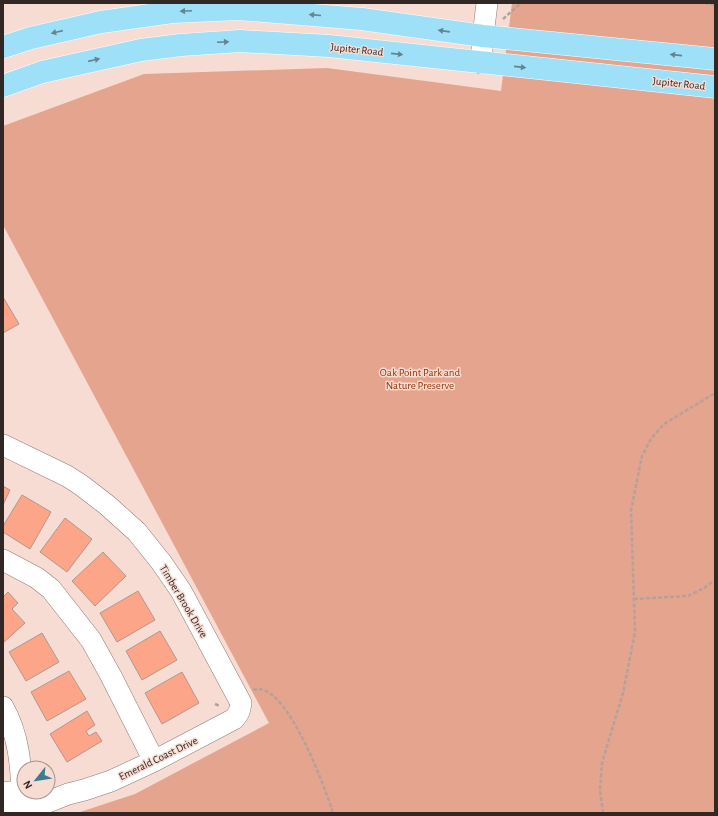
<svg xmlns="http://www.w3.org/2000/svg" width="718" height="816" viewBox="0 0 718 816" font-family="'Alegreya Sans',sans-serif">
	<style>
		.green { fill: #e5a48e }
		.building { fill: #fca588; stroke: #b1978f }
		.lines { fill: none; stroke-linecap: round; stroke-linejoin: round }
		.minor-casing { stroke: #917971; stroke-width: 22 }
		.major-casing { stroke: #fff; stroke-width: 23 }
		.path { stroke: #b6a19a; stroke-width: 2.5; stroke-dasharray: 4 2; stroke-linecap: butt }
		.minor { stroke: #fff; stroke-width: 21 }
		.major { stroke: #9de0f8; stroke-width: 22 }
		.oneway { fill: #67848e }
		.labels { text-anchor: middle; stroke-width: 3; stroke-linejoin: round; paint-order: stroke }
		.street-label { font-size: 11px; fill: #312724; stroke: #f7dcd3 }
		.park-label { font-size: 11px; fill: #953205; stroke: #f7dcd3 }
	</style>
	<rect width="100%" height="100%" fill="#f7dcd3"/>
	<path class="green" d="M 512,3 L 715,3 L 715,813 L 77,813 L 135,794 L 269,723 L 3,225 L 3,126 L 144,74 L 327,68 L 501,91 Z"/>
	<path class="building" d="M 3,297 L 19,324 L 3,333 Z
		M 3,486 L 10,490 L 3,505 Z
		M 22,495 L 51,512 L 30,549 L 3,532 L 3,526 Z
		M 65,518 L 92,539 L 67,572 L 40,552 Z
		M 103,552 L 126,576 L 95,606 L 72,581 Z
		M 138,591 L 155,620 L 117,642 L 100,613 Z
		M 8,592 L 18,603 L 12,609 L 25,623 L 3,643 L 3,597 Z
		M 160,631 L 177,660 L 142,680 L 126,651 Z
		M 42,633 L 59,662 L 26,681 L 9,652 Z
		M 69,671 L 86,699 L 47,721 L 31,692 Z
		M 182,672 L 199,703 L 162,724 L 145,693 Z
		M 87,711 L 95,725 L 86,731 L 89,736 L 96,732 L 102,741 L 67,762 L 50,734 Z"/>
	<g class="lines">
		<defs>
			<path id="minor" d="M 481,63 L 483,36 L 487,3
				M 3,445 L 67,476 L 81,485 L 107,505 L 137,532 L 161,562 L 181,591 L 241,703 C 240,710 239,714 234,719 L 154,761 L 111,781 L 84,790 L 68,794 L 43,804 L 3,810
				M 3,560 L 37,578 L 51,589 L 91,640 L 111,676 L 154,761
				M 3,707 C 21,738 21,773 23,807
				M 3,793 L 24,790"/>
			<path id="major" d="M 3,47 L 31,38 L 101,22 L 172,12 L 238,9 L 362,19 L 483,36 L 715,59
				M 3,86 L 42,72 L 141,50 L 181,45 L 240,41 L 329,46 L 715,87"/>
		</defs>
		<use href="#minor" class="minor-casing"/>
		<use href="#major" class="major-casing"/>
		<path class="path" d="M 705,3 L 715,5
			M 503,19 L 521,3
			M 634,599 L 688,596 L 704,588 L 715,580
			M 253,690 C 285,677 326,790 333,813
			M 215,704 L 220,706
			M 603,813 L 600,790 L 602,763 L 623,693 L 635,632 L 631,510 L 642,456 L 651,439 L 664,424 L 715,393"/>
		<use href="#minor" class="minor"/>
		<use href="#major" class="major"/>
	</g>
	<defs><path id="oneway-solid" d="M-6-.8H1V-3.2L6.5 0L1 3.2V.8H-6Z"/></defs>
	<g class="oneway">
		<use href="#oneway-solid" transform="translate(186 11) rotate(177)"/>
		<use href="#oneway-solid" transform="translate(315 15) rotate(-175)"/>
		<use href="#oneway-solid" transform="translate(444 31) rotate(-172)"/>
		<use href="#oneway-solid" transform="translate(57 32) rotate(167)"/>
		<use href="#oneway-solid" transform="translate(223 42) rotate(-3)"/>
		<use href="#oneway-solid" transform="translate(397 54) rotate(6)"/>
		<use href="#oneway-solid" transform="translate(676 55) rotate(-174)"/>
		<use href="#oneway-solid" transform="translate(94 60) rotate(-13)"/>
		<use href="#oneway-solid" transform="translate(520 67) rotate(6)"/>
	</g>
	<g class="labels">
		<g class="street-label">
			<text transform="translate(357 49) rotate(6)" y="4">Jupiter Road</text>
			<text transform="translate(679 83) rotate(6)" y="4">Jupiter Road</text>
			<text transform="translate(184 601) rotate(59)" y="4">Timber Brook Drive</text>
			<text transform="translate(158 758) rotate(-26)" y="4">Emerald Coast Drive</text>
		</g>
		<g class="park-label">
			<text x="420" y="376">Oak Point Park and<tspan x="420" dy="13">Nature Preserve</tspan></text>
		</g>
	</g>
	<rect width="718" height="816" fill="none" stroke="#312724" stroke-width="8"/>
	<g transform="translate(36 780) rotate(240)"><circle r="19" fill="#f7dcd3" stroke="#a8948d"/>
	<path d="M0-3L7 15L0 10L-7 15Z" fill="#3e7b91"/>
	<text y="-6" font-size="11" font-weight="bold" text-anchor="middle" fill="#312724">N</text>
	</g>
</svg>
